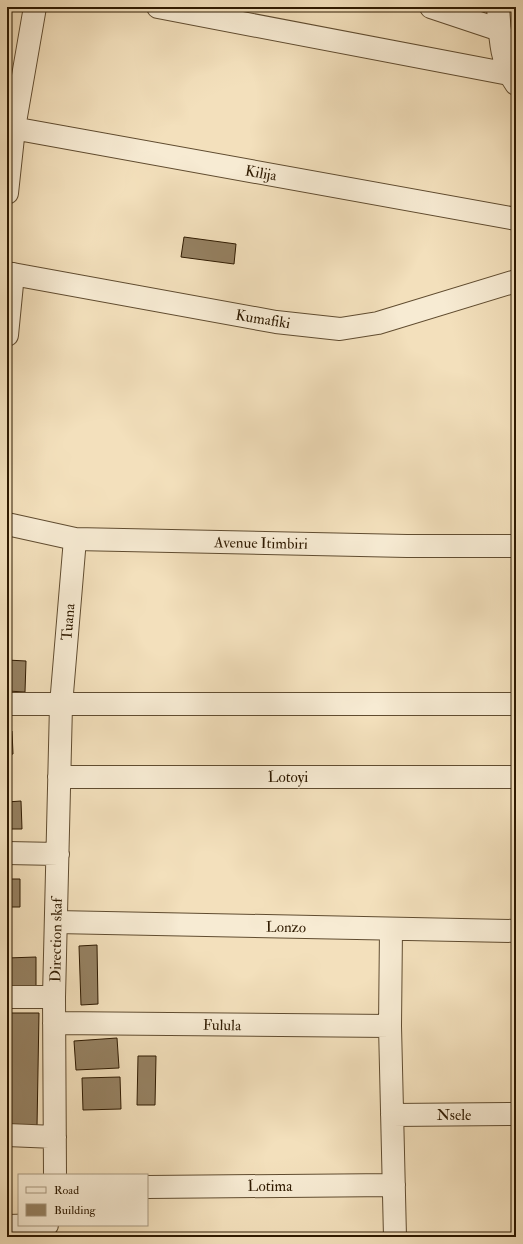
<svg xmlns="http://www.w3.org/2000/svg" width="523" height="1244" viewBox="0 0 523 1244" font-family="'IM FELL Double Pica',serif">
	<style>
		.building { fill: #958162; stroke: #2f1a01 }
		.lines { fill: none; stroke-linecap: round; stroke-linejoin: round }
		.minor-casing { stroke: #604c30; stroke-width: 24 }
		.minor { stroke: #f7ebd3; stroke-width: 22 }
		.labels { text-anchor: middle; stroke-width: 3; stroke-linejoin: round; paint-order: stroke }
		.street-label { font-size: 15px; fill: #2f1a01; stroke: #f7ebd3 }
	</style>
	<rect width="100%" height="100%" fill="#f3e0bc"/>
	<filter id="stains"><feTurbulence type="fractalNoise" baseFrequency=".005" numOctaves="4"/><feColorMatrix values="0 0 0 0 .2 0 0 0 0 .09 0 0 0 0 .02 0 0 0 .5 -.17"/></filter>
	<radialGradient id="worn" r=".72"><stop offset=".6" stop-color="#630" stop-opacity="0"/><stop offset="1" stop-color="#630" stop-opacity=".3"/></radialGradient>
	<path class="building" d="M 184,237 L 236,244 L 234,264 L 181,257 Z
		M 7,660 L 26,661 L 25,692 L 7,691 Z
		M 7,731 L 12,731 L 13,754 L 7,755 Z
		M 21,801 L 22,829 L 7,829 L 7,802 Z
		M 7,879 L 20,879 L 20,907 L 7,907 Z
		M 97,945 L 98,1004 L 81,1005 L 79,946 Z
		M 36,957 L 36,989 L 7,990 L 7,958 Z
		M 7,1013 L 39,1013 L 37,1127 L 7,1127 Z
		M 117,1038 L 119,1068 L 76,1070 L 74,1041 Z
		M 138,1056 L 156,1056 L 155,1105 L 137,1105 Z
		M 120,1077 L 121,1109 L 83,1110 L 82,1078 Z"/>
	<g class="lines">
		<defs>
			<path id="minor" d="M 158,7 L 509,74
				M 431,7 L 500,30
				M 498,7 C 500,33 500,62 516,84
				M 7,127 L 516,219
				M 7,193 L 14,128 L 35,7
				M 7,273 L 276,322 L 340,329 L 378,323 L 516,281
				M 7,335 L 13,274
				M 7,524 L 75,539 L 407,546 L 516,546
				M 7,704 L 516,704
				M 59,777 L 516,777
				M 7,853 L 58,854
				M 56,922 L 516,931
				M 391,929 L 390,1026 L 395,1237
				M 7,997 L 54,997
				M 54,1023 L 390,1026
				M 392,1115 L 516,1114
				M 7,1135 L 55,1137
				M 55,1175 L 54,997 L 61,705 L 75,539
				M 147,1187 L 394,1185
				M 7,1226 L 47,1225"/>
		</defs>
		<use href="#minor" class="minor-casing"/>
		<use href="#minor" class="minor"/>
	</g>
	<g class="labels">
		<g class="street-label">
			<text transform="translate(261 173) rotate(10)" y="5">Kilija</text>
			<text transform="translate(263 319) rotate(9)" y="5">Kumafiki</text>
			<text transform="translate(261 543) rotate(1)" y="5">Avenue Itimbiri</text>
			<text transform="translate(68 622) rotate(-85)" y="5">Tuana</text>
			<text x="288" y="782">Lotoyi</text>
			<text transform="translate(286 927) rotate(1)" y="5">Lonzo</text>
			<text transform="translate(56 940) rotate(-89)" y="5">Direction skaf</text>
			<text transform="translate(222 1025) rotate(1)" y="5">Fulula</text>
			<text x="454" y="1120">Nsele</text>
			<text x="270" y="1191">Lotima</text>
		</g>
	</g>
	<rect width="523" height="1244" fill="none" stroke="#f3e0bc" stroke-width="24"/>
	<rect x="8" y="8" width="507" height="1228" fill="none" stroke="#2f1a01" stroke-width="2"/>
	<rect x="12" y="12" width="499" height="1220" fill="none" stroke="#2f1a01"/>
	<rect x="18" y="1174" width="130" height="52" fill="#f7ebd3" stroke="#a7977f"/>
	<rect x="26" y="1187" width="20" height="6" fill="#f7ebd3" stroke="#a7977f"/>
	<text x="54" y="1194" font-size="12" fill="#2f1a01">Road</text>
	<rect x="26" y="1204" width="20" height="12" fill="#958162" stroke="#a7977f"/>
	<text x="54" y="1214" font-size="12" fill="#2f1a01">Building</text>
	<rect width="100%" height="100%" filter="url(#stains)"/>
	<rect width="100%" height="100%" fill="url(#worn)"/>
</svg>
